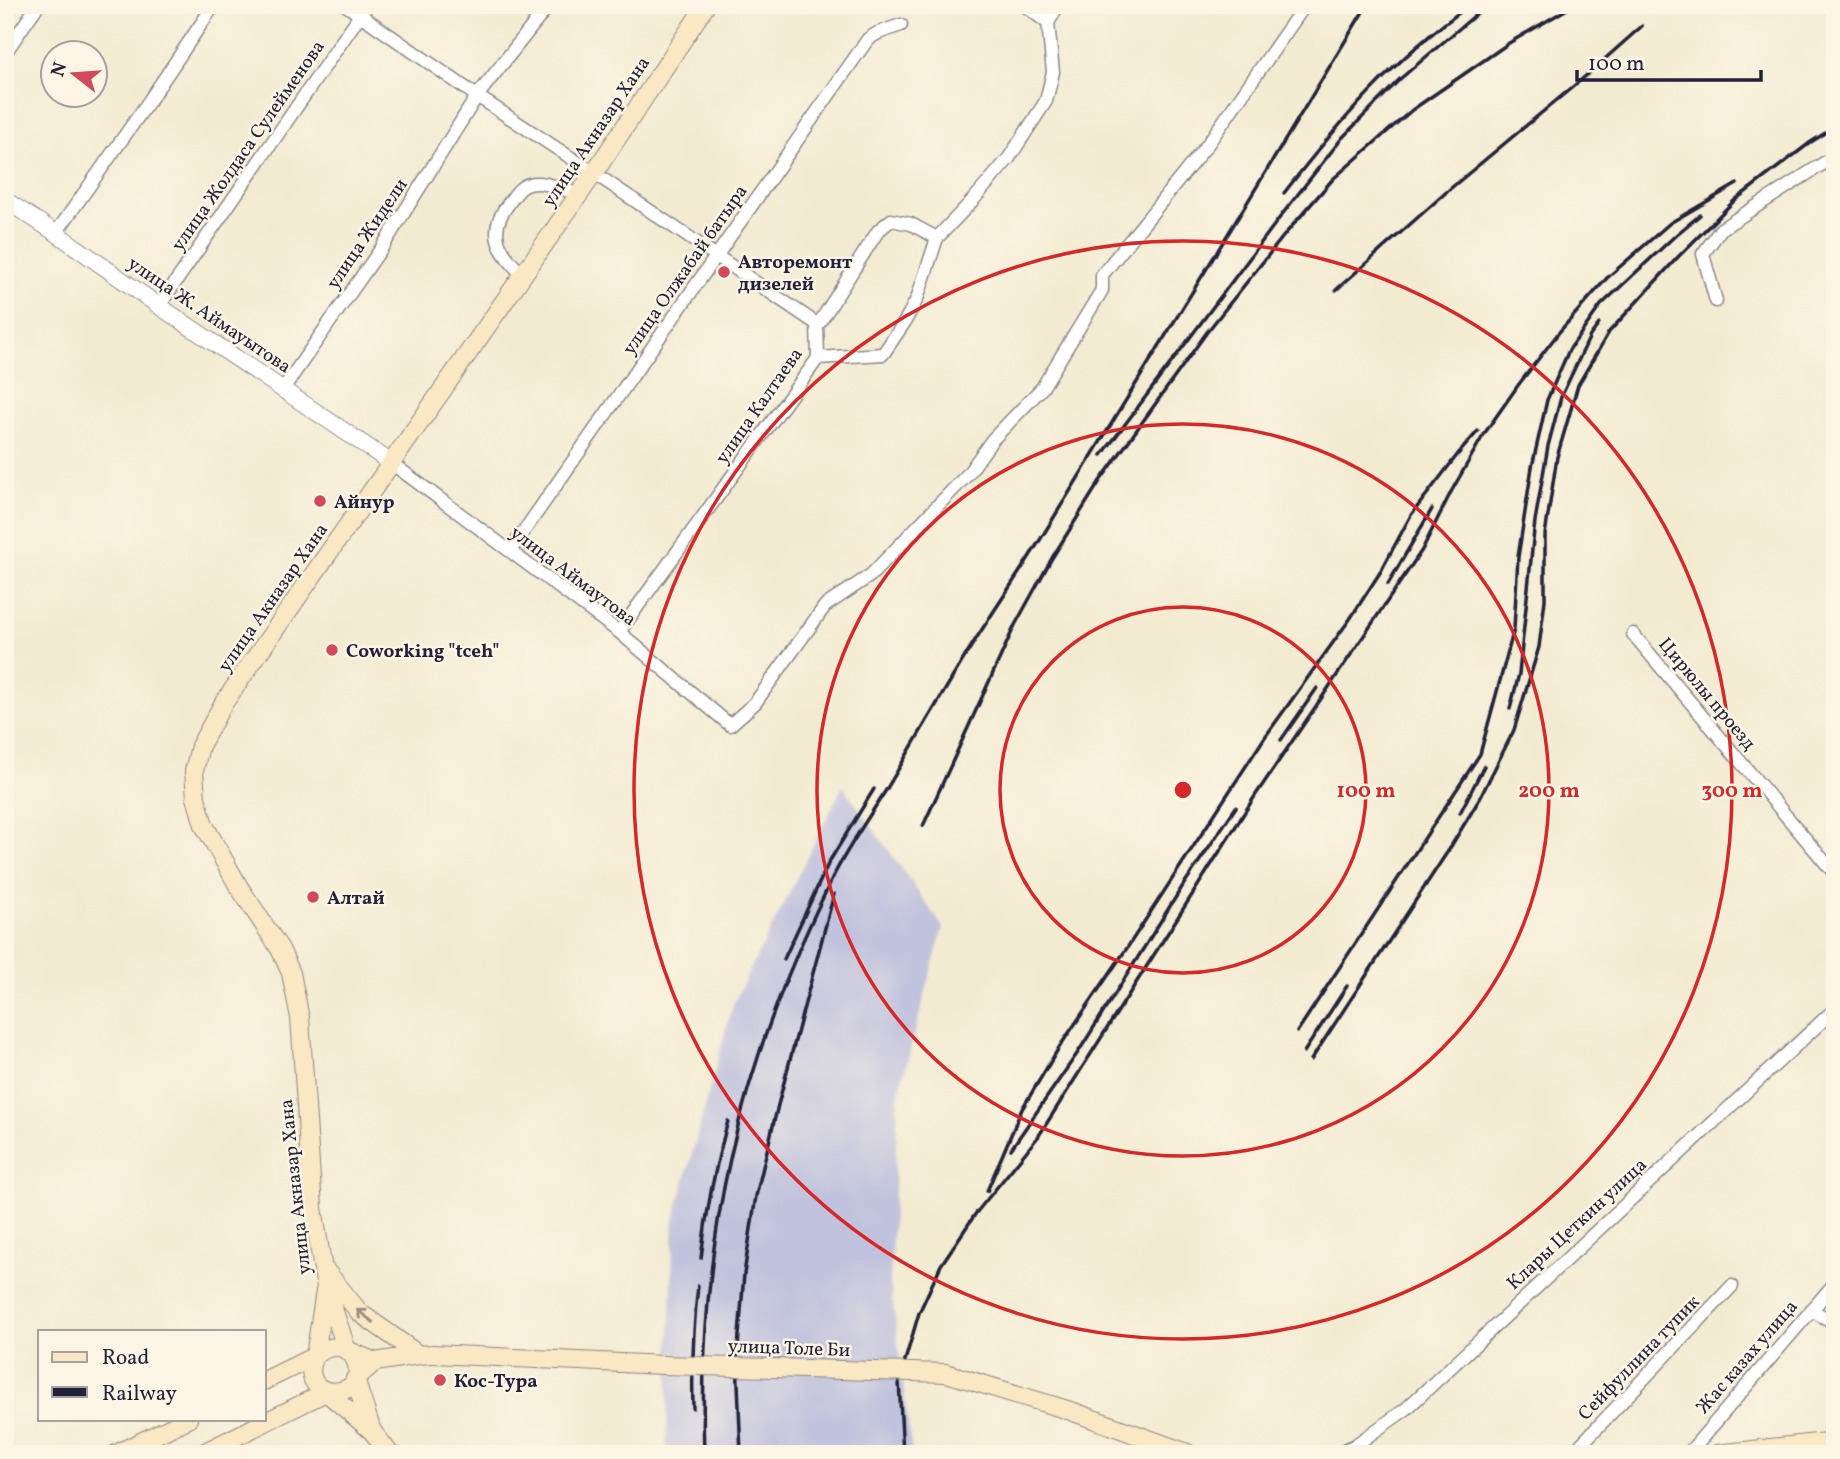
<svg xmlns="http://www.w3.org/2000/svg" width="1840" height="1459" viewBox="0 0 1840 1459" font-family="Vollkorn,serif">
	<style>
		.industrial { fill: #c1c2dd }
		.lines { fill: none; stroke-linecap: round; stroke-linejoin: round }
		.minor-casing { stroke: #8a8686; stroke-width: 15 }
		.tertiary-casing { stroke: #8a8686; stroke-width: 18 }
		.secondary-casing { stroke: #8a8686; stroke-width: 20 }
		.minor { stroke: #fff; stroke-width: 12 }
		.tertiary { stroke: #fff; stroke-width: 16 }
		.secondary { stroke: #fae7c3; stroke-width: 18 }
		.rail { stroke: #22223b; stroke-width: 3.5 }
		.secondary-bridge-casing { stroke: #8a8686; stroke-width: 20; stroke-linecap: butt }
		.secondary-bridge { stroke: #fae7c3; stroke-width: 18 }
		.oneway { stroke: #998e86 }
		.ring { fill: none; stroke: #d62828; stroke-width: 3.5 }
		.poi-dot { fill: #d1495b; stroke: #fcf5e5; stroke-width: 2.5 }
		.labels { text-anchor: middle; stroke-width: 5; stroke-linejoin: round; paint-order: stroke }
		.street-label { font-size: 19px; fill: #22223b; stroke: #fcf5e5 }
		.poi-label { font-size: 19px; font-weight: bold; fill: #22223b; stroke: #fcf5e5; text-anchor: start }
		.centre { fill: #d62828; stroke: #fcf5e5; stroke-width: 3.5 }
		.ring-label { font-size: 21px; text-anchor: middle; font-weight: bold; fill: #d62828; stroke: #fcf5e5; stroke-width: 5; stroke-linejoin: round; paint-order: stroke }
	</style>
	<rect width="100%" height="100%" fill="#fcf5e5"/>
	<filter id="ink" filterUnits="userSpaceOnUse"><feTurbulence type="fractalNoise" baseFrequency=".0143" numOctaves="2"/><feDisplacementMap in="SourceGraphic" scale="14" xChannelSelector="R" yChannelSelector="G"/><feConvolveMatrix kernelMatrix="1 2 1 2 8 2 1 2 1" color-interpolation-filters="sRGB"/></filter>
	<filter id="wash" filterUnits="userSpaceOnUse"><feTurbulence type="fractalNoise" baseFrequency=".00686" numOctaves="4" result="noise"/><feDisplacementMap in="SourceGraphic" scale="28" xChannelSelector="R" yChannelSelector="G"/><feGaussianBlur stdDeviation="1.57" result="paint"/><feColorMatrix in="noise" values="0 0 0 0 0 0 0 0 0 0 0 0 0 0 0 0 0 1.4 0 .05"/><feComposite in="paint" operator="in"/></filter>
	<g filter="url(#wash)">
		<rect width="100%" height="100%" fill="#f3ebd1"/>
		<path class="industrial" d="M 843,786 L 943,927 L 898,1096 L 890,1281 L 912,1454 L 666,1454 L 674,1220 L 733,1004 Z"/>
	</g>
	<g filter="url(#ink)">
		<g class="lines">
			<defs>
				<path id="minor" d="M 346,5 L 477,96 L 594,173 L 817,324
					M 1024,5 L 1048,23
					M 5,53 L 38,5
					M 56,233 L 147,104 L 214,5
					M 522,274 C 499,252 486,232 509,203 C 515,195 520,186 529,184 C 544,180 564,190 578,194
					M 1716,301 L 1703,254 L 1721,229 L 1835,156
					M 159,306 L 367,5
					M 818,358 L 883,354 L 904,323 L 917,299 L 937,238
					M 283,389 L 383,246 L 477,96 L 549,5
					M 390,462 L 619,632 L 730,725 L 755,703 L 825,606 L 871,575 L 968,474 L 992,440 L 1042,388 L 1102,290 L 1102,275 L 1207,145 L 1305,5
					M 510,551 L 868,39 L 878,33 L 901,25
					M 619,632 L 818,358 L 817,324 L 820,322 L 878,231 L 891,220 L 911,224 L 937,238 L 974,199 L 1009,158 L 1046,101 L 1053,72 L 1048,23 L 1058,5
					M 1633,634 L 1835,874
					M 1811,1310 L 1835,1323
					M 1335,1454 L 1354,1446 L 1406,1409 L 1835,1009
					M 1572,1454 L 1732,1286
					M 1688,1454 L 1835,1283"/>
				<path id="tertiary" d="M 5,200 L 56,233 L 159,306 L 390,462"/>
				<path id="secondary" d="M 326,1271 L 360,1313 L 419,1355
					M 375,1362 L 347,1350 L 326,1288 L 313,1208 L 300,1018 L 291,973 L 280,949 L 239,887 L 204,825 L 196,798 L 194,771 L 200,746 L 223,704 L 594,173 L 706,5
					M 264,1381 L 315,1356 C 328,1344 349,1342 356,1362 C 370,1402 294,1403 315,1356 L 325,1291
					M 372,1431 L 355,1379 L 375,1362 L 419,1355 L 433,1354
					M 116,1454 L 188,1419
					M 201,1454 L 326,1392 L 372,1431 L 390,1454
					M 1717,1454 L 1835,1441"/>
			</defs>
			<use href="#minor" class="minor-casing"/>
			<use href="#tertiary" class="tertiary-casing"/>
			<use href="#secondary" class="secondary-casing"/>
			<use href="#minor" class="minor"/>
			<use href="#tertiary" class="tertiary"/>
			<use href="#secondary" class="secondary"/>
			<path class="rail" d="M 1284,193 C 1340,121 1394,58 1470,5
				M 1336,290 L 1451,188 L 1581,80 L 1642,26
				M 1102,455 L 1284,212 L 1342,138 L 1400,79 L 1487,5
				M 1388,584 L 1432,509
				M 1510,709 L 1519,674 L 1535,521 L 1548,446 L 1561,397 L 1590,336 L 1599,324
				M 1281,740 L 1317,688
				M 1460,813 L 1484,766
				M 923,826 L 1015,625 L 1052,558 L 1100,481 L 1207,332 L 1286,233 L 1333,179 L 1412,110 L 1509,43 L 1574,5
				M 784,959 L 829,862 L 874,789
				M 1297,1032 L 1480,754 L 1514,629 L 1518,557 L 1532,467 L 1547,400 L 1569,350 L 1601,305 L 1677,234 L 1700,215
				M 1304,1052 L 1347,986
				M 1311,1060 L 1448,851 L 1479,800 L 1514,730 L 1539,647 L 1545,600 L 1545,535 L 1557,457 L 1578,385 L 1609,332 L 1678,257 L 1735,200 L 1811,142 L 1835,127
				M 1011,1149 L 1079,1051 L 1184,884 L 1236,807
				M 987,1191 L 1022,1109 L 1060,1046 L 1127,948 L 1265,737 L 1350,619 L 1381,571 L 1411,515 L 1458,454 L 1478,431
				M 701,1258 C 706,1212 715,1166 728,1121
				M 693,1408 C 692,1367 693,1327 698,1286
				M 704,1454 C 697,1242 739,1062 835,873 C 850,844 869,817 886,790 C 914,743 941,696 969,650 C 992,613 1017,577 1040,540 C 1150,362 1259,184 1367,5
				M 741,1454 L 737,1360 L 744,1274 L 756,1196 L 778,1105 L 834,894
				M 903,1454 L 899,1381 L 919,1313 L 941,1265 L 976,1213 L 1038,1137 L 1255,796 L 1422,550 L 1451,492 L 1484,434 L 1519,384 L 1560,331 L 1607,278 L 1670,223 L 1737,184"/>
			<defs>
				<path id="secondary-bridge" d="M 433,1354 L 663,1365 L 946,1373 L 1071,1411 L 1190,1454"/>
			</defs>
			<use href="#secondary-bridge" class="secondary-bridge-casing"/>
			<use href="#secondary-bridge" class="secondary-bridge"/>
		</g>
		<defs><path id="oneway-shaft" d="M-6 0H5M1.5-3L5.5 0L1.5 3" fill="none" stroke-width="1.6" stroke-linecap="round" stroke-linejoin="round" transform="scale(1.75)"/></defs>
		<use class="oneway" href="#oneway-shaft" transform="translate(365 1316) rotate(-142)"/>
	</g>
	<g class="ring">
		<circle cx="1183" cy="790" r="183"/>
		<circle cx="1183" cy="790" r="366"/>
		<circle cx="1183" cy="790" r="549"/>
	</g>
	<g class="poi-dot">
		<circle cx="724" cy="272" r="7"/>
		<circle cx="320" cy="501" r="7"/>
		<circle cx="332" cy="650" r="7"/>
		<circle cx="313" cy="897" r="7"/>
		<circle cx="440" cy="1380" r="7"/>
	</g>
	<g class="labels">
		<g class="street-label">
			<text transform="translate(595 131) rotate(-56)" y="7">улица Акназар Хана</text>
			<text transform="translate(247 145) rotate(-55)" y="7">улица Жолдаса Сулейменова</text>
			<text transform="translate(366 233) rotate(-56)" y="7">улица Жидели</text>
			<text transform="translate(684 269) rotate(-55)" y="7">улица Олжабай батыра</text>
			<text transform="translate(210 314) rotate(34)" y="7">улица Ж. Аймауытова</text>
			<text transform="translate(758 405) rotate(-55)" y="7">улица Калтаева</text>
			<text transform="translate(574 575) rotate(37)" y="7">улица Аймаутова</text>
			<text transform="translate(272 597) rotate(-55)" y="7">улица Акназар Хана</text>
			<text transform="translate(1708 693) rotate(50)" y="7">Цирюлы проезд</text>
			<text transform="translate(294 1187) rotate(-96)" y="7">улица Акназар Хана</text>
			<text transform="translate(1576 1223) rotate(-43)" y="7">Клары Цеткин улица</text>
			<text transform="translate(789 1347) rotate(2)" y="7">улица Толе Би</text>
			<text transform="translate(1746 1356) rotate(-49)" y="7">Жас казах улица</text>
			<text transform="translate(1638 1357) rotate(-46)" y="7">Сейфуллина тупик</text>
		</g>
		<g class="poi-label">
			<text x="738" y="268">Авторемонт<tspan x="738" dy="22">дизелей</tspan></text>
			<text x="334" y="508">Айнур</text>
			<text x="346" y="657">Coworking "tceh"</text>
			<text x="327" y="904">Алтай</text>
			<text x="454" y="1387">Кос-Тура</text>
		</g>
	</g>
	<circle cx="1183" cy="790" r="10" class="centre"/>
	<g class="ring-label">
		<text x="1366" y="797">100 m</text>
		<text x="1549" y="797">200 m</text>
		<text x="1732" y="797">300 m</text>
	</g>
	<rect width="1840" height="1459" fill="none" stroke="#fcf5e5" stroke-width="28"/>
	<rect x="38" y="1330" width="228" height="91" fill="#fcf5e5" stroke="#a5a1a1" stroke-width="2"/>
	<rect x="52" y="1352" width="35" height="10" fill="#fae7c3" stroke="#a5a1a1" stroke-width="2"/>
	<text x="102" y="1364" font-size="21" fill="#22223b">Road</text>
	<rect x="52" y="1387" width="35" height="10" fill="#22223b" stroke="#a5a1a1" stroke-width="2"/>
	<text x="102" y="1400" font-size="21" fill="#22223b">Railway</text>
	<g transform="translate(74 74) rotate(287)"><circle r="33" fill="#fcf5e5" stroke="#a5a1a1" stroke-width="2"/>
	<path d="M0-5L12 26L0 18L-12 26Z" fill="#d1495b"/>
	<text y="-10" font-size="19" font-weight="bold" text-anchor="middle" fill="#22223b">N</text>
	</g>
	<path d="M1577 70v10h184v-10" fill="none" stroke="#22223b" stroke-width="3.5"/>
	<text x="1588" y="70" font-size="21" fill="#22223b" stroke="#fcf5e5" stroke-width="5" paint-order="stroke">100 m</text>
</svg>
